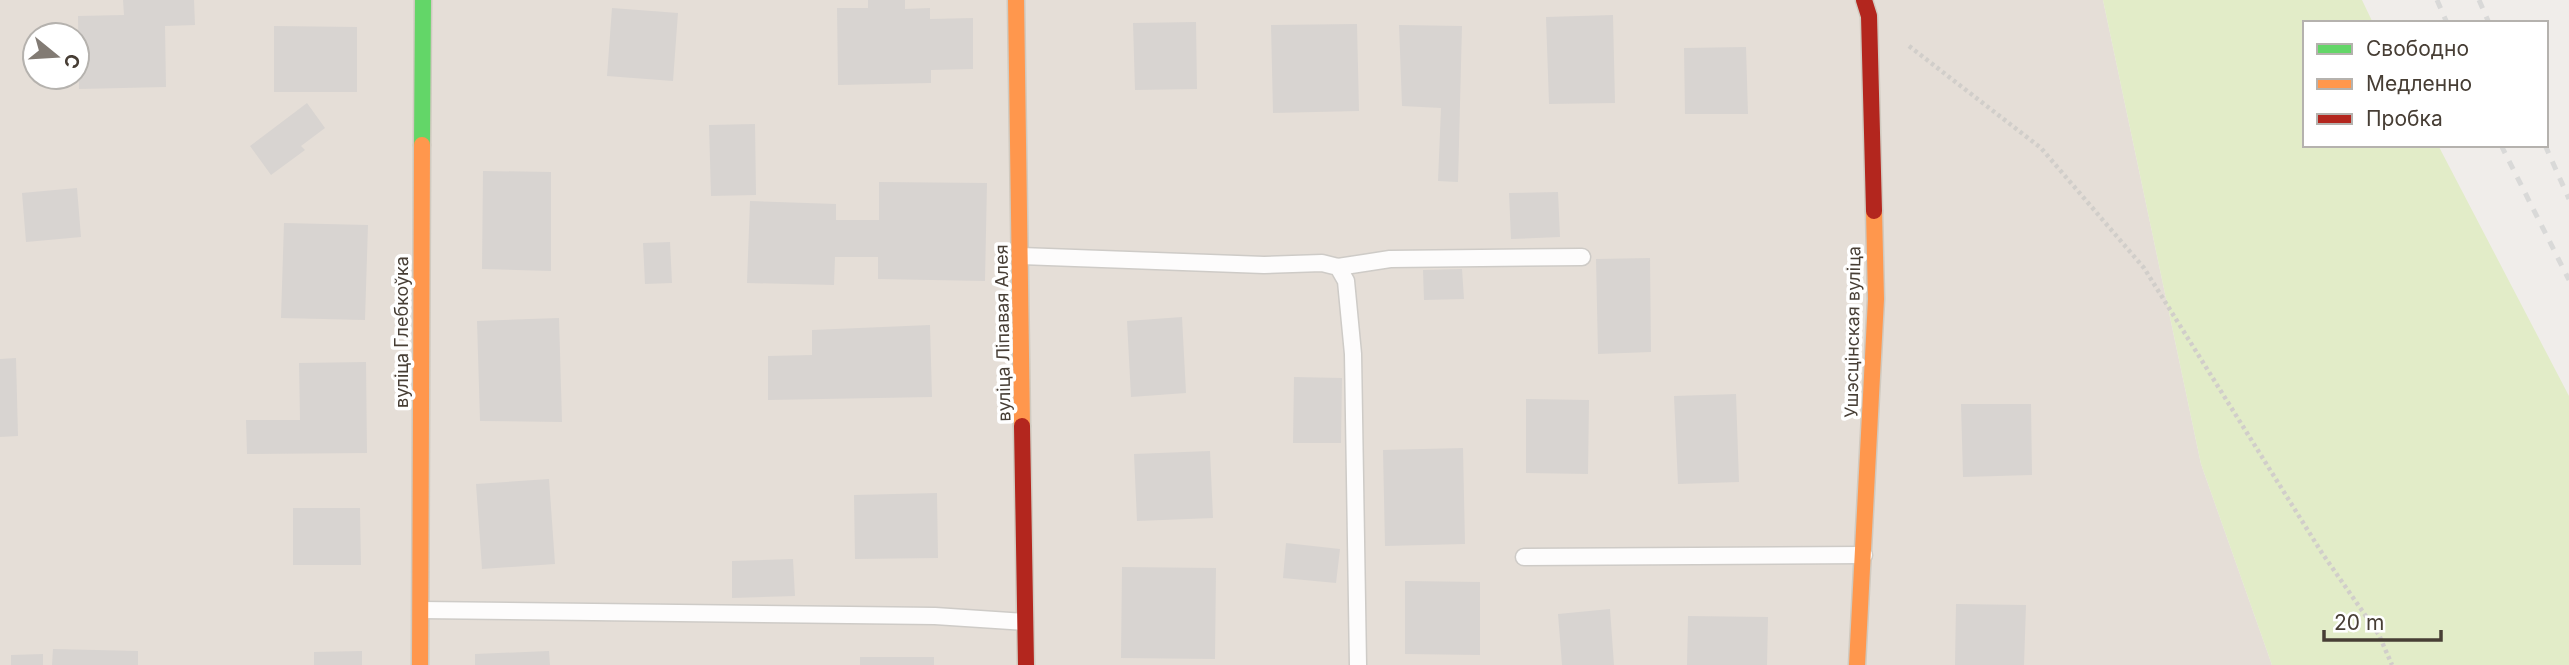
<svg xmlns="http://www.w3.org/2000/svg" width="2569" height="665" viewBox="0 0 2569 665" font-family="Inter,sans-serif">
	<style>
		.residential { fill: #e5ded7; fill-rule: evenodd }
		.green { fill: #e2ecc8 }
		.building { fill: #d8d4d1 }
		.lines { fill: none; stroke-linecap: round; stroke-linejoin: round }
		.lane-casing { stroke: #cecbc7; stroke-width: 19 }
		.fast-casing { stroke: #d0cac0; stroke-width: 19 }
		.slow-casing { stroke: #d0cac0; stroke-width: 19 }
		.jam-casing { stroke: #d0cac0; stroke-width: 19 }
		.path { stroke: #d1ceca; stroke-width: 4.5; stroke-dasharray: 3.5 3.5; stroke-linecap: butt }
		.lane { stroke: #fdfcfc; stroke-width: 16 }
		.fast { stroke: #63d668; stroke-width: 16 }
		.slow { stroke: #ff974d; stroke-width: 16 }
		.jam { stroke: #b3261e; stroke-width: 16 }
		.rail { stroke: #d9d9d8; stroke-width: 5; stroke-dasharray: 9 9; stroke-linecap: butt }
		.labels { text-anchor: middle; stroke-width: 7; stroke-linejoin: round; paint-order: stroke }
		.street-label { font-size: 18px; fill: #473e35; stroke: #fff }
	</style>
	<rect width="100%" height="100%" fill="#f0edea"/>
	<path class="residential" d="M 0,0 L 2103,0 L 2201,464 L 2272,665 L 0,665 ZM 35,35 L 77,35 L 77,77 L 35,77 Z"/>
	<path class="green" d="M 2103,0 L 2362,0 L 2373,23 L 2305,23 L 2305,145 L 2438,145 L 2569,396 L 2569,665 L 2272,665 L 2201,464 Z"/>
	<path class="building" d="M 123,0 L 194,0 L 195,25 L 165,26 L 166,87 L 79,89 L 78,16 L 124,15 Z
		M 868,0 L 905,0 L 905,9 L 930,8 L 930,19 L 973,18 L 973,69 L 931,70 L 931,83 L 838,85 L 837,8 L 868,8 Z
		M 612,8 L 678,13 L 673,81 L 607,76 Z
		M 1613,15 L 1615,103 L 1549,104 L 1546,17 Z
		M 1196,22 L 1197,89 L 1135,90 L 1133,23 Z
		M 1357,24 L 1359,111 L 1273,113 L 1271,25 Z
		M 1399,25 L 1462,26 L 1458,182 L 1438,181 L 1441,108 L 1402,106 Z
		M 274,26 L 357,27 L 357,92 L 274,92 Z
		M 1746,47 L 1748,114 L 1685,114 L 1684,48 Z
		M 307,103 L 325,128 L 301,146 L 305,150 L 271,175 L 250,146 Z
		M 755,124 L 756,195 L 711,196 L 709,125 Z
		M 483,171 L 551,172 L 551,271 L 482,269 Z
		M 879,182 L 987,183 L 985,281 L 878,279 L 878,257 L 835,257 L 834,285 L 747,283 L 750,201 L 836,204 L 836,220 L 879,220 Z
		M 77,188 L 81,237 L 26,242 L 22,193 Z
		M 1558,192 L 1560,237 L 1511,239 L 1509,193 Z
		M 284,223 L 368,225 L 365,320 L 281,318 Z
		M 670,242 L 672,283 L 645,284 L 643,243 Z
		M 1650,258 L 1651,352 L 1598,354 L 1596,259 Z
		M 1462,269 L 1464,299 L 1424,300 L 1423,270 Z
		M 1182,317 L 1186,393 L 1131,397 L 1127,321 Z
		M 559,318 L 562,422 L 480,421 L 477,321 Z
		M 930,325 L 932,397 L 768,400 L 768,356 L 812,355 L 812,330 Z
		M 16,358 L 18,436 L 0,437 L 0,359 Z
		M 366,362 L 367,453 L 247,454 L 246,420 L 300,420 L 299,363 Z
		M 1294,377 L 1342,378 L 1341,443 L 1293,443 Z
		M 1736,394 L 1739,482 L 1678,484 L 1674,396 Z
		M 1526,399 L 1589,400 L 1588,474 L 1526,473 Z
		M 1961,404 L 2031,404 L 2032,475 L 1963,477 Z
		M 1463,448 L 1465,544 L 1385,546 L 1383,450 Z
		M 1210,451 L 1213,518 L 1137,521 L 1134,454 Z
		M 549,479 L 555,564 L 482,569 L 476,484 Z
		M 937,493 L 938,558 L 855,559 L 854,495 Z
		M 293,508 L 360,508 L 361,565 L 293,565 Z
		M 1286,543 L 1340,549 L 1336,583 L 1283,578 Z
		M 793,559 L 795,596 L 732,598 L 732,561 Z
		M 1122,567 L 1216,568 L 1215,659 L 1121,658 Z
		M 1405,581 L 1480,582 L 1480,655 L 1405,654 Z
		M 1956,604 L 2026,605 L 2024,665 L 1955,665 Z
		M 1610,609 L 1614,665 L 1562,665 L 1558,614 Z
		M 1688,616 L 1768,617 L 1767,665 L 1687,665 Z
		M 53,649 L 138,651 L 138,665 L 52,665 Z
		M 362,651 L 362,665 L 314,665 L 314,652 Z
		M 549,651 L 550,665 L 475,665 L 475,654 Z
		M 43,654 L 43,665 L 11,665 L 11,655 Z
		M 860,657 L 934,657 L 934,665 L 860,665 Z"/>
	<g class="lines">
		<defs>
			<path id="lane" d="M 1021,256 L 1264,265 L 1322,263 L 1338,267 L 1346,281 L 1353,354 L 1358,665
				M 1338,267 L 1390,259 L 1582,257
				M 1524,557 L 1864,555
				M 421,610 L 935,616 L 1025,622"/>
			<path id="fast" d="M 422,145 L 423,0"/>
			<path id="slow" d="M 1016,0 L 1022,426
				M 420,665 L 422,145
				M 1857,665 L 1876,299 L 1874,211"/>
			<path id="jam" d="M 1864,0 L 1869,16 L 1874,211
				M 1022,426 L 1026,665"/>
		</defs>
		<use href="#lane" class="lane-casing"/>
		<use href="#fast" class="fast-casing"/>
		<use href="#slow" class="slow-casing"/>
		<use href="#jam" class="jam-casing"/>
		<path class="path" d="M 1909,46 L 2041,148 L 2144,268 L 2322,553 L 2379,635 L 2392,665"/>
		<use href="#lane" class="lane"/>
		<use href="#fast" class="fast"/>
		<use href="#slow" class="slow"/>
		<use href="#jam" class="jam"/>
		<path class="rail" d="M 2437,0 L 2447,23
			M 2479,0 L 2489,23
			M 2501,145 L 2569,280
			M 2545,145 L 2569,199"/>
	</g>
	<g class="labels">
		<g class="street-label">
			<text transform="translate(402 332) rotate(-90)" y="6">вуліца Глебкоўка</text>
			<text transform="translate(1853 332) rotate(-89)" y="6">Ушэсцінская вуліца</text>
			<text transform="translate(1003 333) rotate(-91)" y="6">вуліца Ліпавая Алея</text>
		</g>
	</g>
	<rect x="2303" y="21" width="245" height="126" fill="#ffffff" stroke="#b5b2ae" stroke-width="2"/>
	<rect x="2317" y="44" width="35" height="10" fill="#63d668" stroke="#b5b2ae" stroke-width="2"/>
	<text x="2366" y="56" font-size="21" fill="#473e35">Свободно</text>
	<rect x="2317" y="79" width="35" height="10" fill="#ff974d" stroke="#b5b2ae" stroke-width="2"/>
	<text x="2366" y="91" font-size="21" fill="#473e35">Медленно</text>
	<rect x="2317" y="114" width="35" height="10" fill="#b3261e" stroke="#b5b2ae" stroke-width="2"/>
	<text x="2366" y="126" font-size="21" fill="#473e35">Пробка</text>
	<g transform="translate(56 56) rotate(108)"><circle r="33" fill="#ffffff" stroke="#b5b2ae" stroke-width="2"/>
	<path d="M0-5L12 26L0 18L-12 26Z" fill="#827b74"/>
	<text y="-10" font-size="19" font-weight="bold" text-anchor="middle" fill="#473e35">С</text>
	</g>
	<path d="M2324 630v10h117v-10" fill="none" stroke="#473e35" stroke-width="3.5"/>
	<text x="2334" y="630" font-size="21" fill="#473e35" stroke="#ffffff" stroke-width="5" paint-order="stroke">20 m</text>
</svg>
